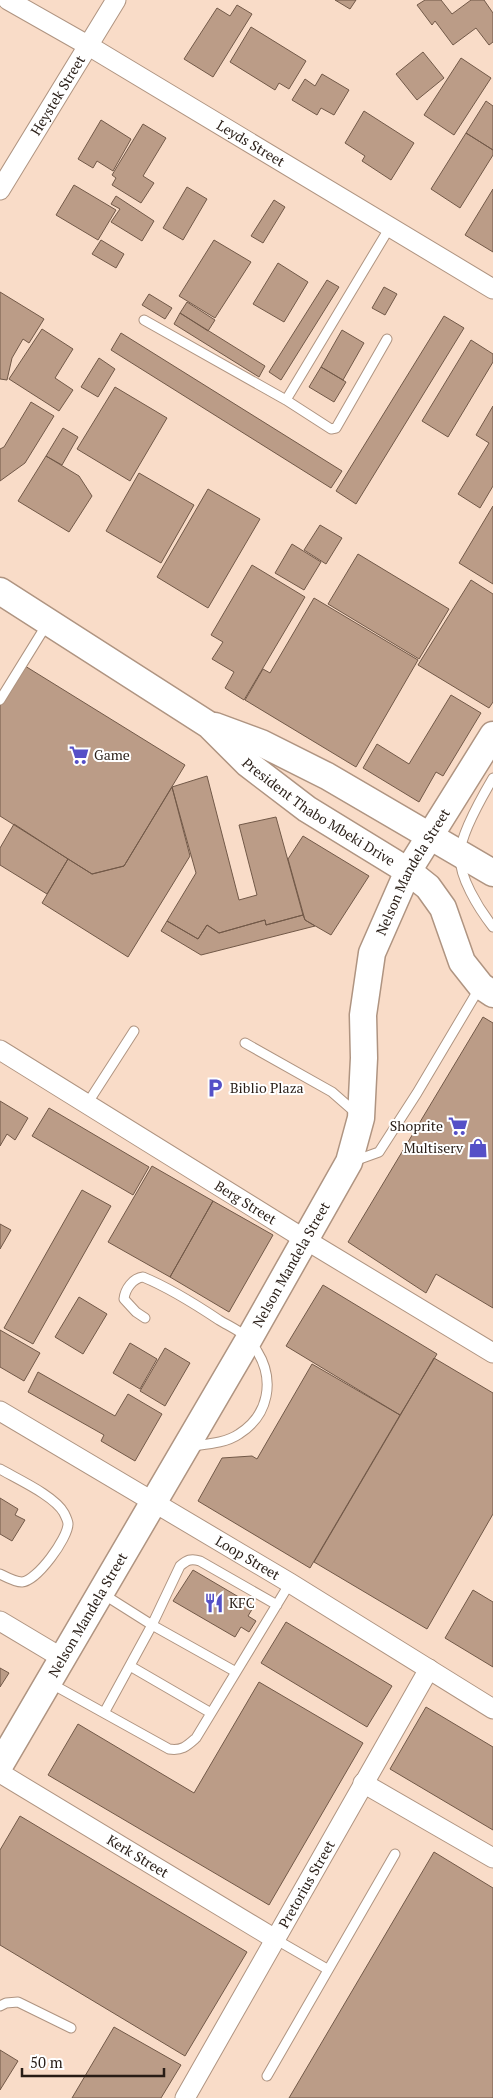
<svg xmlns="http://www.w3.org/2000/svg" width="493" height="2098" viewBox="0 0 493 2098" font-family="'PT Serif',serif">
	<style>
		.building { fill: #bb9c87; stroke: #725948 }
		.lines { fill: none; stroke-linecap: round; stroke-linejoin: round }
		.lane-casing { stroke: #af9481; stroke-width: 11 }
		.street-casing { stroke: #af9481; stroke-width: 21 }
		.secondary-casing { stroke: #af9481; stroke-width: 29 }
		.lane { stroke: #fff; stroke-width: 9 }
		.street { stroke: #fff; stroke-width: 19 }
		.secondary { stroke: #fff; stroke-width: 26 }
		.labels { text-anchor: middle; stroke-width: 4; stroke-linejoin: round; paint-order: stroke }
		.street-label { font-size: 14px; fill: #281d16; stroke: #fff }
		.poi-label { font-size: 14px; fill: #281d16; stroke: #fff; text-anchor: start }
	</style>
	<rect width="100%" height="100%" fill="#f9dcc8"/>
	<path class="building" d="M 335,0 L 356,0 L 350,9 Z
		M 425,0 L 441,0 L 452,14 L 471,0 L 484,0 L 493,13 L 493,42 L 489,45 L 476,28 L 453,45 L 435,21 L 432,25 L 417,5 Z
		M 237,5 L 252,14 L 213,77 L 184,59 L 217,8 L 230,16 Z
		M 251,27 L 306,61 L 289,89 L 279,83 L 275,90 L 230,62 Z
		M 423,52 L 444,78 L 417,100 L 396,74 Z
		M 461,58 L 491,78 L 454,135 L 424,115 Z
		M 322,74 L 349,90 L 334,115 L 321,108 L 317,115 L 292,100 L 305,79 L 315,86 Z
		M 486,101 L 493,106 L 493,150 L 466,133 Z
		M 364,111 L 414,143 L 391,180 L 362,161 L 365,156 L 345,143 Z
		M 101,120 L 131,139 L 113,171 L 97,161 L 93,168 L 78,159 Z
		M 143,124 L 166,138 L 143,176 L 154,183 L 141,203 L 112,185 L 116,178 L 112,175 Z
		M 466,133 L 493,150 L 493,155 L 460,208 L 431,189 Z
		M 74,185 L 116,210 L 98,240 L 56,215 Z
		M 187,187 L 207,199 L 183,240 L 163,228 Z
		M 493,189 L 493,252 L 465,235 Z
		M 116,196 L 154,221 L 142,241 L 111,222 L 120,209 L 111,204 Z
		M 274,200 L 285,207 L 263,243 L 251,236 Z
		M 101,240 L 124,254 L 116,268 L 92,254 Z
		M 214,240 L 251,262 L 215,318 L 179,296 Z
		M 278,263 L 308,282 L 284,322 L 253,304 Z
		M 327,280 L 339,287 L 281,380 L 269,372 Z
		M 384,287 L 397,294 L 385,315 L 372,308 Z
		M 0,292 L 44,319 L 29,343 L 23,339 L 12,358 L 7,380 L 0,379 Z
		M 149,294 L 172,308 L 165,319 L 142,305 Z
		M 187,302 L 215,320 L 208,331 L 180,313 Z
		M 180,313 L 265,366 L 259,377 L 174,324 Z
		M 444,316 L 464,328 L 356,504 L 336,491 Z
		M 42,329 L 73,349 L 55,378 L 73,390 L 59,411 L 9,379 Z
		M 342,330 L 364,343 L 343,380 L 321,367 Z
		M 121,333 L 342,471 L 331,488 L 111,350 Z
		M 471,340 L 493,354 L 493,362 L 448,437 L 422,421 Z
		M 99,358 L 115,369 L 98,397 L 81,387 Z
		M 321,367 L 346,382 L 334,402 L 309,387 Z
		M 115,387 L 167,418 L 130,481 L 77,449 Z
		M 31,402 L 54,416 L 25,463 L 0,481 L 0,449 L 4,447 Z
		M 493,406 L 493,486 L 480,508 L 458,494 L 489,443 L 476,435 Z
		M 63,428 L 78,437 L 62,465 L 46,456 Z
		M 46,456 L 79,476 L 92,496 L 69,532 L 18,501 Z
		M 139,473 L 194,505 L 161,563 L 106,531 Z
		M 208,489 L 260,519 L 208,608 L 157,577 Z
		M 493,506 L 493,584 L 459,563 Z
		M 320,525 L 342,538 L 326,564 L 304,550 Z
		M 292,544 L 321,562 L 304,590 L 275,573 Z
		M 358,554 L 449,609 L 419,659 L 328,604 Z
		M 252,565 L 305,597 L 244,700 L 225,688 L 234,672 L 212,659 L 223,642 L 211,635 Z
		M 471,580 L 493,594 L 493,702 L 489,708 L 418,665 Z
		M 314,598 L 418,660 L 356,767 L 245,700 L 263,669 L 270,673 Z
		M 25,666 L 185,765 L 124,866 L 92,874 L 0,816 L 0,706 Z
		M 451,695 L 481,713 L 443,776 L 436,772 L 419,802 L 363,768 L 377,744 L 409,764 Z
		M 207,776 L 239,900 L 257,895 L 239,825 L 276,817 L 303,915 L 266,925 L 265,920 L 219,933 L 207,925 L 198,939 L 167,921 L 196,873 L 172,787 Z
		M 172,787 L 190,856 L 128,957 L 42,903 L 68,859 L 92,874 L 124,866 Z
		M 14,824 L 68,859 L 47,894 L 0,865 L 0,848 Z
		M 303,836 L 369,876 L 331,935 L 305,920 L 288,859 Z
		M 303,915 L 305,920 L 315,926 L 201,955 L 161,931 L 167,921 L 198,939 L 207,925 L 219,933 L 265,920 L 266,925 Z
		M 483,1017 L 493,1023 L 493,1308 L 436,1274 L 426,1293 L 348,1242 Z
		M 0,1101 L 28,1118 L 15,1140 L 7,1134 L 0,1146 Z
		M 49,1108 L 149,1167 L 133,1195 L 32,1136 Z
		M 152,1166 L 213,1201 L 170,1277 L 108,1242 Z
		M 82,1190 L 111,1206 L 33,1344 L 4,1328 Z
		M 213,1201 L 273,1235 L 229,1312 L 170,1277 Z
		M 0,1224 L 11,1230 L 0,1249 Z
		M 323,1285 L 437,1354 L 400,1415 L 286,1346 Z
		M 79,1297 L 107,1314 L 83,1354 L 55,1337 Z
		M 0,1330 L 40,1353 L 24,1381 L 0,1367 Z
		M 130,1343 L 157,1359 L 140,1389 L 113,1373 Z
		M 165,1348 L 190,1363 L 165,1406 L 140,1391 Z
		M 434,1358 L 493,1393 L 493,1514 L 427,1629 L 314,1562 Z
		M 312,1364 L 400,1415 L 310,1568 L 198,1501 L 222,1458 L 252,1456 L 257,1459 Z
		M 38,1372 L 115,1416 L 128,1394 L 162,1414 L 135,1461 L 101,1441 L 104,1435 L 28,1392 Z
		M 0,1498 L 18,1509 L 15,1515 L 25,1520 L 12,1541 L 0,1534 Z
		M 193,1570 L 254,1606 L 248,1616 L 256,1621 L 249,1632 L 241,1627 L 235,1637 L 173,1601 Z
		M 473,1590 L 493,1602 L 493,1667 L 445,1638 Z
		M 286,1622 L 392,1686 L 367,1727 L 261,1663 Z
		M 0,1668 L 9,1673 L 0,1687 Z
		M 259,1682 L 363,1743 L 269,1905 L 48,1775 L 78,1724 L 194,1793 Z
		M 426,1707 L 493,1747 L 493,1830 L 390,1769 Z
		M 20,1816 L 247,1952 L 185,2056 L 0,1945 L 0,1850 Z
		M 434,1852 L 493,1888 L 493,2098 L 289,2098 Z
		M 114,2027 L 181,2065 L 161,2098 L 72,2098 Z
		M 0,2050 L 18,2061 L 0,2090 Z"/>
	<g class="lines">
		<defs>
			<path id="lane" d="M 144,320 L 286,400
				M 387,339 L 336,428 L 331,429 L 286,400 L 390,227
				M 0,700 L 47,624
				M 493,778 C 483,795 461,834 460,853 C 458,876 479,909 493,927
				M 245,1043 L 332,1092 L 356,1113
				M 87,1104 L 134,1031
				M 354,1161 L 379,1152 L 417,1093 L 480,987
				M 145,1318 L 136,1312 L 124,1299 C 125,1289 133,1278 143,1277 C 170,1288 195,1304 219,1320 C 229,1326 240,1331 248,1338 C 252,1342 254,1347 257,1351 C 275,1380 269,1415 239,1434 C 226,1443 207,1444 192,1446
				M 0,1469 C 17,1479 55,1496 64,1513 C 65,1515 68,1521 68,1524 C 68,1538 37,1581 22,1582 C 15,1582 6,1577 0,1574
				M 103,1594 L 152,1625 L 236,1672
				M 130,1666 L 211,1713
				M 50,1683 L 169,1749 C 182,1751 187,1746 196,1738 L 290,1583
				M 104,1713 L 152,1625 L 180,1566 C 187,1560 191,1558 200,1561 L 277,1605
				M 275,1939 L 327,1969
				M 0,2006 L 6,2003 L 18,2002 L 71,2028
				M 267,2076 L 395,1854"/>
			<g id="street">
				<path id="s1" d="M 8,0 L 89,46 L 493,289"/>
				<path id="s2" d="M 0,190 L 116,0"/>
				<path id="s3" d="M 0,1050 L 306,1240 L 493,1353"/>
				<path id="s4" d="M 0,1411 L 290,1583 L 493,1709"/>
				<path d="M 0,1621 L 62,1658"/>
				<path id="s5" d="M 0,1773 L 275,1939"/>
				<path d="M 363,1783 L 493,1858"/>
				<path id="s6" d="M 185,2098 L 429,1669"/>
			</g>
			<g id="secondary">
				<path id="s7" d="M 0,591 L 209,725 L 248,764 L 307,809 L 408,871 L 428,887 L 443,908 L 462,962 L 481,986 L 493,994"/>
				<path d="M 215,726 L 261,743 L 327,776 L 493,873"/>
				<path id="s8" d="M 0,1765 L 249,1339 L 349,1162 L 361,1118 L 364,1058 L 363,1015 L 372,953 L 408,871 L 493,735"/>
			</g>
		</defs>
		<use href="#lane" class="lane-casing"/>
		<use href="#street" class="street-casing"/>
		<use href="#secondary" class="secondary-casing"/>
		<use href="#lane" class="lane"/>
		<use href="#street" class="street"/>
		<use href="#secondary" class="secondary"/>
	</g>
	<defs>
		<symbol id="supermarket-bare" viewBox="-9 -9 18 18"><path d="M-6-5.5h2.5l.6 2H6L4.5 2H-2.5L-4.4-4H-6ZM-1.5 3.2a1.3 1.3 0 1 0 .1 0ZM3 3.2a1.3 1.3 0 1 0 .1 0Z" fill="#5550c7" stroke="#fff" stroke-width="2.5" paint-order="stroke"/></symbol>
		<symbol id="parking-bare" viewBox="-9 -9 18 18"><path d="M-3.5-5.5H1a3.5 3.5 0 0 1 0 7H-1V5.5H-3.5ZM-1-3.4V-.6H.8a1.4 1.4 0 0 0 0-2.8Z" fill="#5550c7" stroke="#fff" stroke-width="2.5" paint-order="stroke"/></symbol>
		<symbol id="shop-bare" viewBox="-9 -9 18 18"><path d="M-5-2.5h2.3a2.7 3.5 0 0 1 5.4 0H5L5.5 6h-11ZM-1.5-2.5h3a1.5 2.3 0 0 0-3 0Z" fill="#5550c7" stroke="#fff" stroke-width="2.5" paint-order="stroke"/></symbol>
		<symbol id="restaurant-bare" viewBox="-9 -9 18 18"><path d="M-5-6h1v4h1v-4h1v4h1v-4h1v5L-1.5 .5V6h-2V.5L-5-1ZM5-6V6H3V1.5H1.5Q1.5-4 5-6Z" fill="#5550c7" stroke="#fff" stroke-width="2.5" paint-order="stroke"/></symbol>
	</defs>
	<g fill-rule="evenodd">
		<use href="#supermarket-bare" x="65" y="741" width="28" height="28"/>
		<use href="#parking-bare" x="201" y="1074" width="28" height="28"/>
		<use href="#supermarket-bare" x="444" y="1112" width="28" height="28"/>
		<use href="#shop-bare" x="464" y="1134" width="28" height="28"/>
		<use href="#restaurant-bare" x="200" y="1589" width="28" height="28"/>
	</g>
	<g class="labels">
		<g class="street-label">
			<text dy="5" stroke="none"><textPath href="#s2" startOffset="111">Heystek Street</textPath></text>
			<text dy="5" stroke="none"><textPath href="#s1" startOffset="282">Leyds Street</textPath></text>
			<text dy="5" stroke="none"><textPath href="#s7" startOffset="389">President Thabo Mbeki Drive</textPath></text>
			<text dy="5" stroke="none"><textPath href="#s8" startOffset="999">Nelson Mandela Street</textPath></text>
			<text dy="5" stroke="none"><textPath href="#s3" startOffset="289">Berg Street</textPath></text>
			<text dy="5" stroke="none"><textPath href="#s8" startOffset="579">Nelson Mandela Street</textPath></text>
			<text dy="5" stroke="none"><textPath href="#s4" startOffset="288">Loop Street</textPath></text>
			<text dy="5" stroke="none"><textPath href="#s8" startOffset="174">Nelson Mandela Street</textPath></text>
			<text dy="5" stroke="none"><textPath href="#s5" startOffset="161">Kerk Street</textPath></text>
			<text dy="5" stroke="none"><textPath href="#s6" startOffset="246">Pretorius Street</textPath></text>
		</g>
		<g class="poi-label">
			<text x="94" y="760">Game</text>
			<text x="230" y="1093">Biblio Plaza</text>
			<text x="443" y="1131" text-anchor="end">Shoprite</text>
			<text x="463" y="1153" text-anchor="end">Multiserv</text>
			<text x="229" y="1608">KFC</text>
		</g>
	</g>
	<path d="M22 2068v8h142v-8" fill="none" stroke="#281d16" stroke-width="2.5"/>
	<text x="30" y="2068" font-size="15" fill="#281d16" stroke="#ffffff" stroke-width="4" paint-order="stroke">50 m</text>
</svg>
